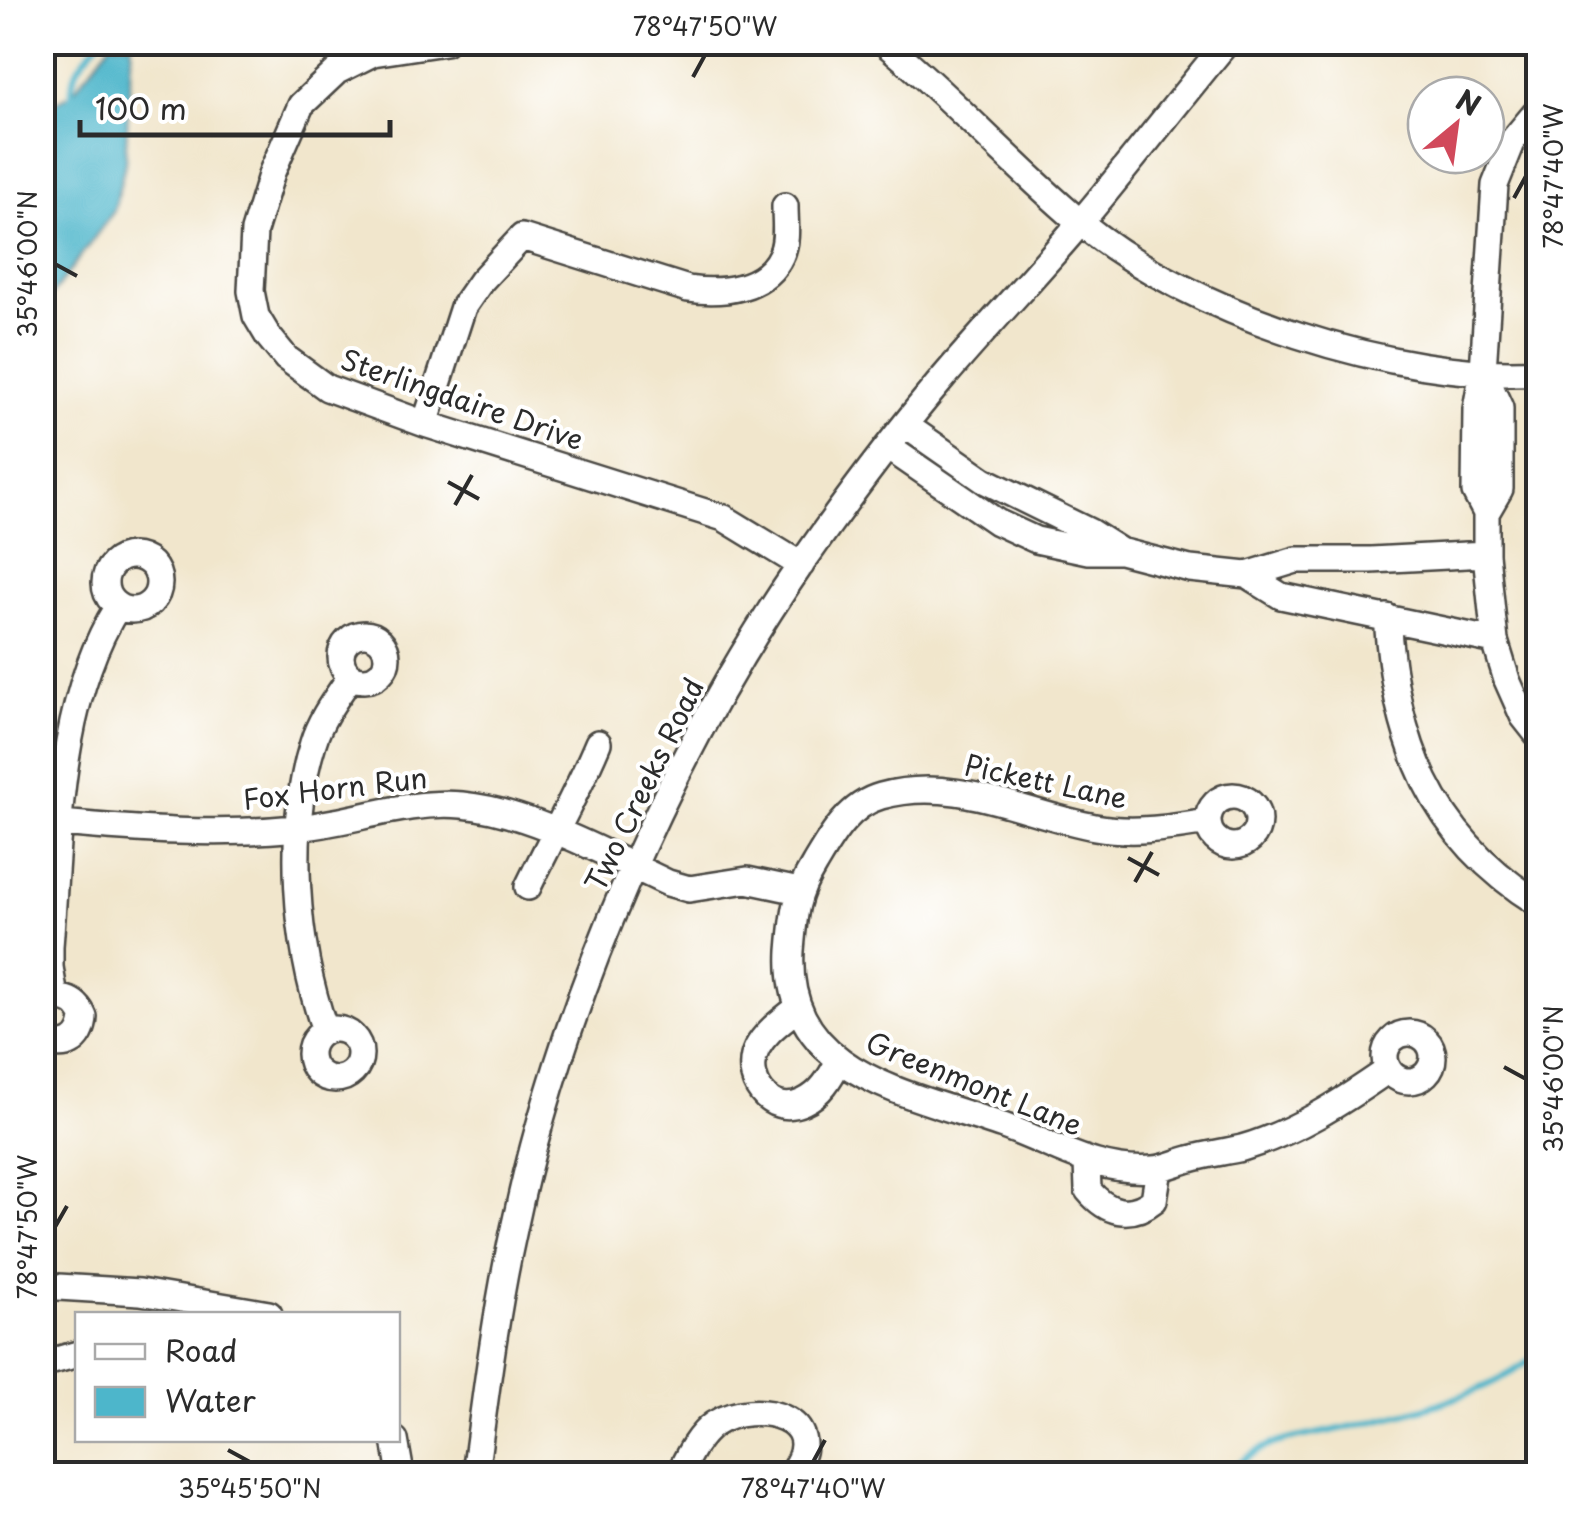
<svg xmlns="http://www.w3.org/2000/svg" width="1581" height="1517" viewBox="0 0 1581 1517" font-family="'Playpen Sans',sans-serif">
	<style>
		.water { fill: #4db6cb; stroke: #3c707b; stroke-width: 2.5 }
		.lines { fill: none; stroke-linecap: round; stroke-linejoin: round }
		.stream { stroke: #4db6cb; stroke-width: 6 }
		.minor-casing { stroke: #494743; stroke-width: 30 }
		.minor { stroke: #fff; stroke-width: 25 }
		.ticks { fill: none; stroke: #2b2b2b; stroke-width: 4 }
		.labels { text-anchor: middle; stroke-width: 8; stroke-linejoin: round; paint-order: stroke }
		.street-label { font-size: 28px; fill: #2b2b2b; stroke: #fff }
		.neatline { fill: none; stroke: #2b2b2b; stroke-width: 4 }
		.ticks-label { font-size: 25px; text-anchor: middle; fill: #2b2b2b }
	</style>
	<rect width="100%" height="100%" fill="#fff"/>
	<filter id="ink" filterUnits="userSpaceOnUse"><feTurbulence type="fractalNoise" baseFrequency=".01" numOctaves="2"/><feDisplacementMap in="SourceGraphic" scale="20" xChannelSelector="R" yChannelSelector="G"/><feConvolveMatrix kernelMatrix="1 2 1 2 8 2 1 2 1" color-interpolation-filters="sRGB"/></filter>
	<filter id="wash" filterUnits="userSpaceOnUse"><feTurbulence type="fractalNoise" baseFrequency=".0048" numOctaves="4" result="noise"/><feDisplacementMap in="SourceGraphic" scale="40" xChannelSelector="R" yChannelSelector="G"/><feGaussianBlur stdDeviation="2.25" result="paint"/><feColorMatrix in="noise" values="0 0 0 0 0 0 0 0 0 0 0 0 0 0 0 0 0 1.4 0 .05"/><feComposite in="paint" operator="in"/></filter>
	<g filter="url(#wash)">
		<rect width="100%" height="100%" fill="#f1e6cc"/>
		<path class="water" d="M 111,43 L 132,43 L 125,163 L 114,211 L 43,307 L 43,109 L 71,94 Z"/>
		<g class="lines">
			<path class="stream" d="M 71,101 C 70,74 81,61 99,42
				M 1225,1474 C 1271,1435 1290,1441 1345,1428 C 1409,1413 1488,1396 1538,1354"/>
		</g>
	</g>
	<g filter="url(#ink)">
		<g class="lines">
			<defs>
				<path id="minor" d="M 445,42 L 373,53 L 337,71 L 301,105 L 272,172 L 254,231 L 251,291 L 256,316 L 268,336 L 286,358 L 327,388 L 425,424 L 724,518 L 801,565
					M 884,42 C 953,99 1013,166 1081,223 C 1189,313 1399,382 1538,372
					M 1483,371 L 1500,408 L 1500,489 L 1486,513 L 1486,554 L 1495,641 L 1507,680 L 1523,716 L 1538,735
					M 425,424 L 463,307 L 481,281 L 522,237 L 688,289 C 721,294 765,290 781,255 C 788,241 785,222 785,206
					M 905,425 L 984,480 L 1090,532 L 1120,551
					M 888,447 L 997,522 L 1036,540 L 1088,551 L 1120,551 L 1190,569 L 1247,575 L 1281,596 L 1495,641
					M 1486,513 L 1475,492 L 1476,409 L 1483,371 L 1495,185 L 1513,140 L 1538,110
					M105 583a27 27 0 1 1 54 0a27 27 0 1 1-54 0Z
					M 1247,575 L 1296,560 L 1371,560 L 1486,554
					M 1387,617 C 1395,740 1430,836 1538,903
					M341 657a23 23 0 1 1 46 0a23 23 0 1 1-46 0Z
					M1208 821a25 25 0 1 1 50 0a25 25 0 1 1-50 0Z
					M 1208,822 C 1169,828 1134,834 1095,827 C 1023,814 956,775 881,796 C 848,805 830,838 814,865 C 795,896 794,915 791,951 C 784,1076 911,1093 1003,1126 C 1054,1144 1097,1174 1154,1169 C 1166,1168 1178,1162 1190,1159 C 1207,1154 1225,1152 1242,1148 C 1296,1132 1342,1102 1388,1070
					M 60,823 C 138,830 218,836 296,828 C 351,823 406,800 462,805 C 529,811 608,855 668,883 L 689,889 L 747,880 L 799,891
					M 528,887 C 551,839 577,793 598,743
					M 55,998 L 50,967 L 50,946 C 59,835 57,703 118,606
					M 42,1005 C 59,993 76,998 84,1017 C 83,1042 63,1053 42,1038
					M 796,1009 C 782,1021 766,1031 757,1048 C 742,1078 769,1118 803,1102 C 821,1094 830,1078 839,1061
					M310 1054a25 25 0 1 1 50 0a25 25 0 1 1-50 0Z
					M 325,1030 C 295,946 286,829 313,743 C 320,719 337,697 351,676
					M1385 1057a24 24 0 1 1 48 0a24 24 0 1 1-48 0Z
					M 1087,1162 L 1088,1190 C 1107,1213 1130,1219 1154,1200 L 1159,1169
					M 42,1286 L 140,1292 L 269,1314
					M 42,1364 L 78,1354
					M 395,1440 L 401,1474
					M 475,1474 C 486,1392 496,1310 514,1229 C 561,1003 671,752 802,563 C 846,500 893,437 943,378 C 988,325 1036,275 1080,223 C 1130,164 1177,102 1227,42
					M 679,1474 C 688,1456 697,1436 714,1424 C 754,1398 833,1417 791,1474"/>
			</defs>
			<use href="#minor" class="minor-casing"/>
			<use href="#minor" class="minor"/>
		</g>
	</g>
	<path class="ticks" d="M 693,77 L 705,55M 1514,198 L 1526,176M 55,264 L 77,276M 448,482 L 479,499M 455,505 L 472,475M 1128,858 L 1159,875M 1135,882 L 1152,852M 1504,1067 L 1526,1079M 55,1227 L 67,1206M 228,1450 L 250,1462M 813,1462 L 825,1440"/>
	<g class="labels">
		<g class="street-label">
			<text transform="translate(462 400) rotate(19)" y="10">Sterlingdaire Drive</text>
			<text transform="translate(1046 782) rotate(12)" y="10">Pickett Lane</text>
			<text transform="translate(645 785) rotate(-64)" y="10">Two Creeks Road</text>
			<text transform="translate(335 789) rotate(-7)" y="10">Fox Horn Run</text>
			<text transform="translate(974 1084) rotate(22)" y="10">Greenmont Lane</text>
		</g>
	</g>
	<rect width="1581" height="1517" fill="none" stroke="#fff" stroke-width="110"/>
	<rect x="75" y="1312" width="325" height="130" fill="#ffffff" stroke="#aaaaaa" stroke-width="2.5"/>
	<rect x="95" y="1344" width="50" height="15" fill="#ffffff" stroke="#aaaaaa" stroke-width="2.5"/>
	<text x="165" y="1362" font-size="30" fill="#2b2b2b">Road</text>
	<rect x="95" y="1387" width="50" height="30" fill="#4db6cb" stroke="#aaaaaa" stroke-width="2.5"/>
	<text x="165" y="1412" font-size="30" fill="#2b2b2b">Water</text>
	<g transform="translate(1456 125) rotate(29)"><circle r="48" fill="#ffffff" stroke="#aaaaaa" stroke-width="2.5"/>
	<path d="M0-8L18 38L0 25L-18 38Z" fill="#d1495b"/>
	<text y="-15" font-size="28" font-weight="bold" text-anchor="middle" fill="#2b2b2b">N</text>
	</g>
	<path d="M80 120v15h310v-15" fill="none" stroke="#2b2b2b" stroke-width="5"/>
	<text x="95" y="120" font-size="30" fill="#2b2b2b" stroke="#ffffff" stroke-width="8" paint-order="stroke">100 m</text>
	<rect x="55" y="55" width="1471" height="1407" class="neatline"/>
	<g class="ticks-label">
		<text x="705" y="36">78°47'50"W</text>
		<text transform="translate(1554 176) rotate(-90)" y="9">78°47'40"W</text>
		<text transform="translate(28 264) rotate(-90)" y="9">35°46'00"N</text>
		<text transform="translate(1554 1079) rotate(-90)" y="9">35°46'00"N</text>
		<text transform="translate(28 1227) rotate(-90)" y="9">78°47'50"W</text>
		<text x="250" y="1498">35°45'50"N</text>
		<text x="813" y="1498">78°47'40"W</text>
	</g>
</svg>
